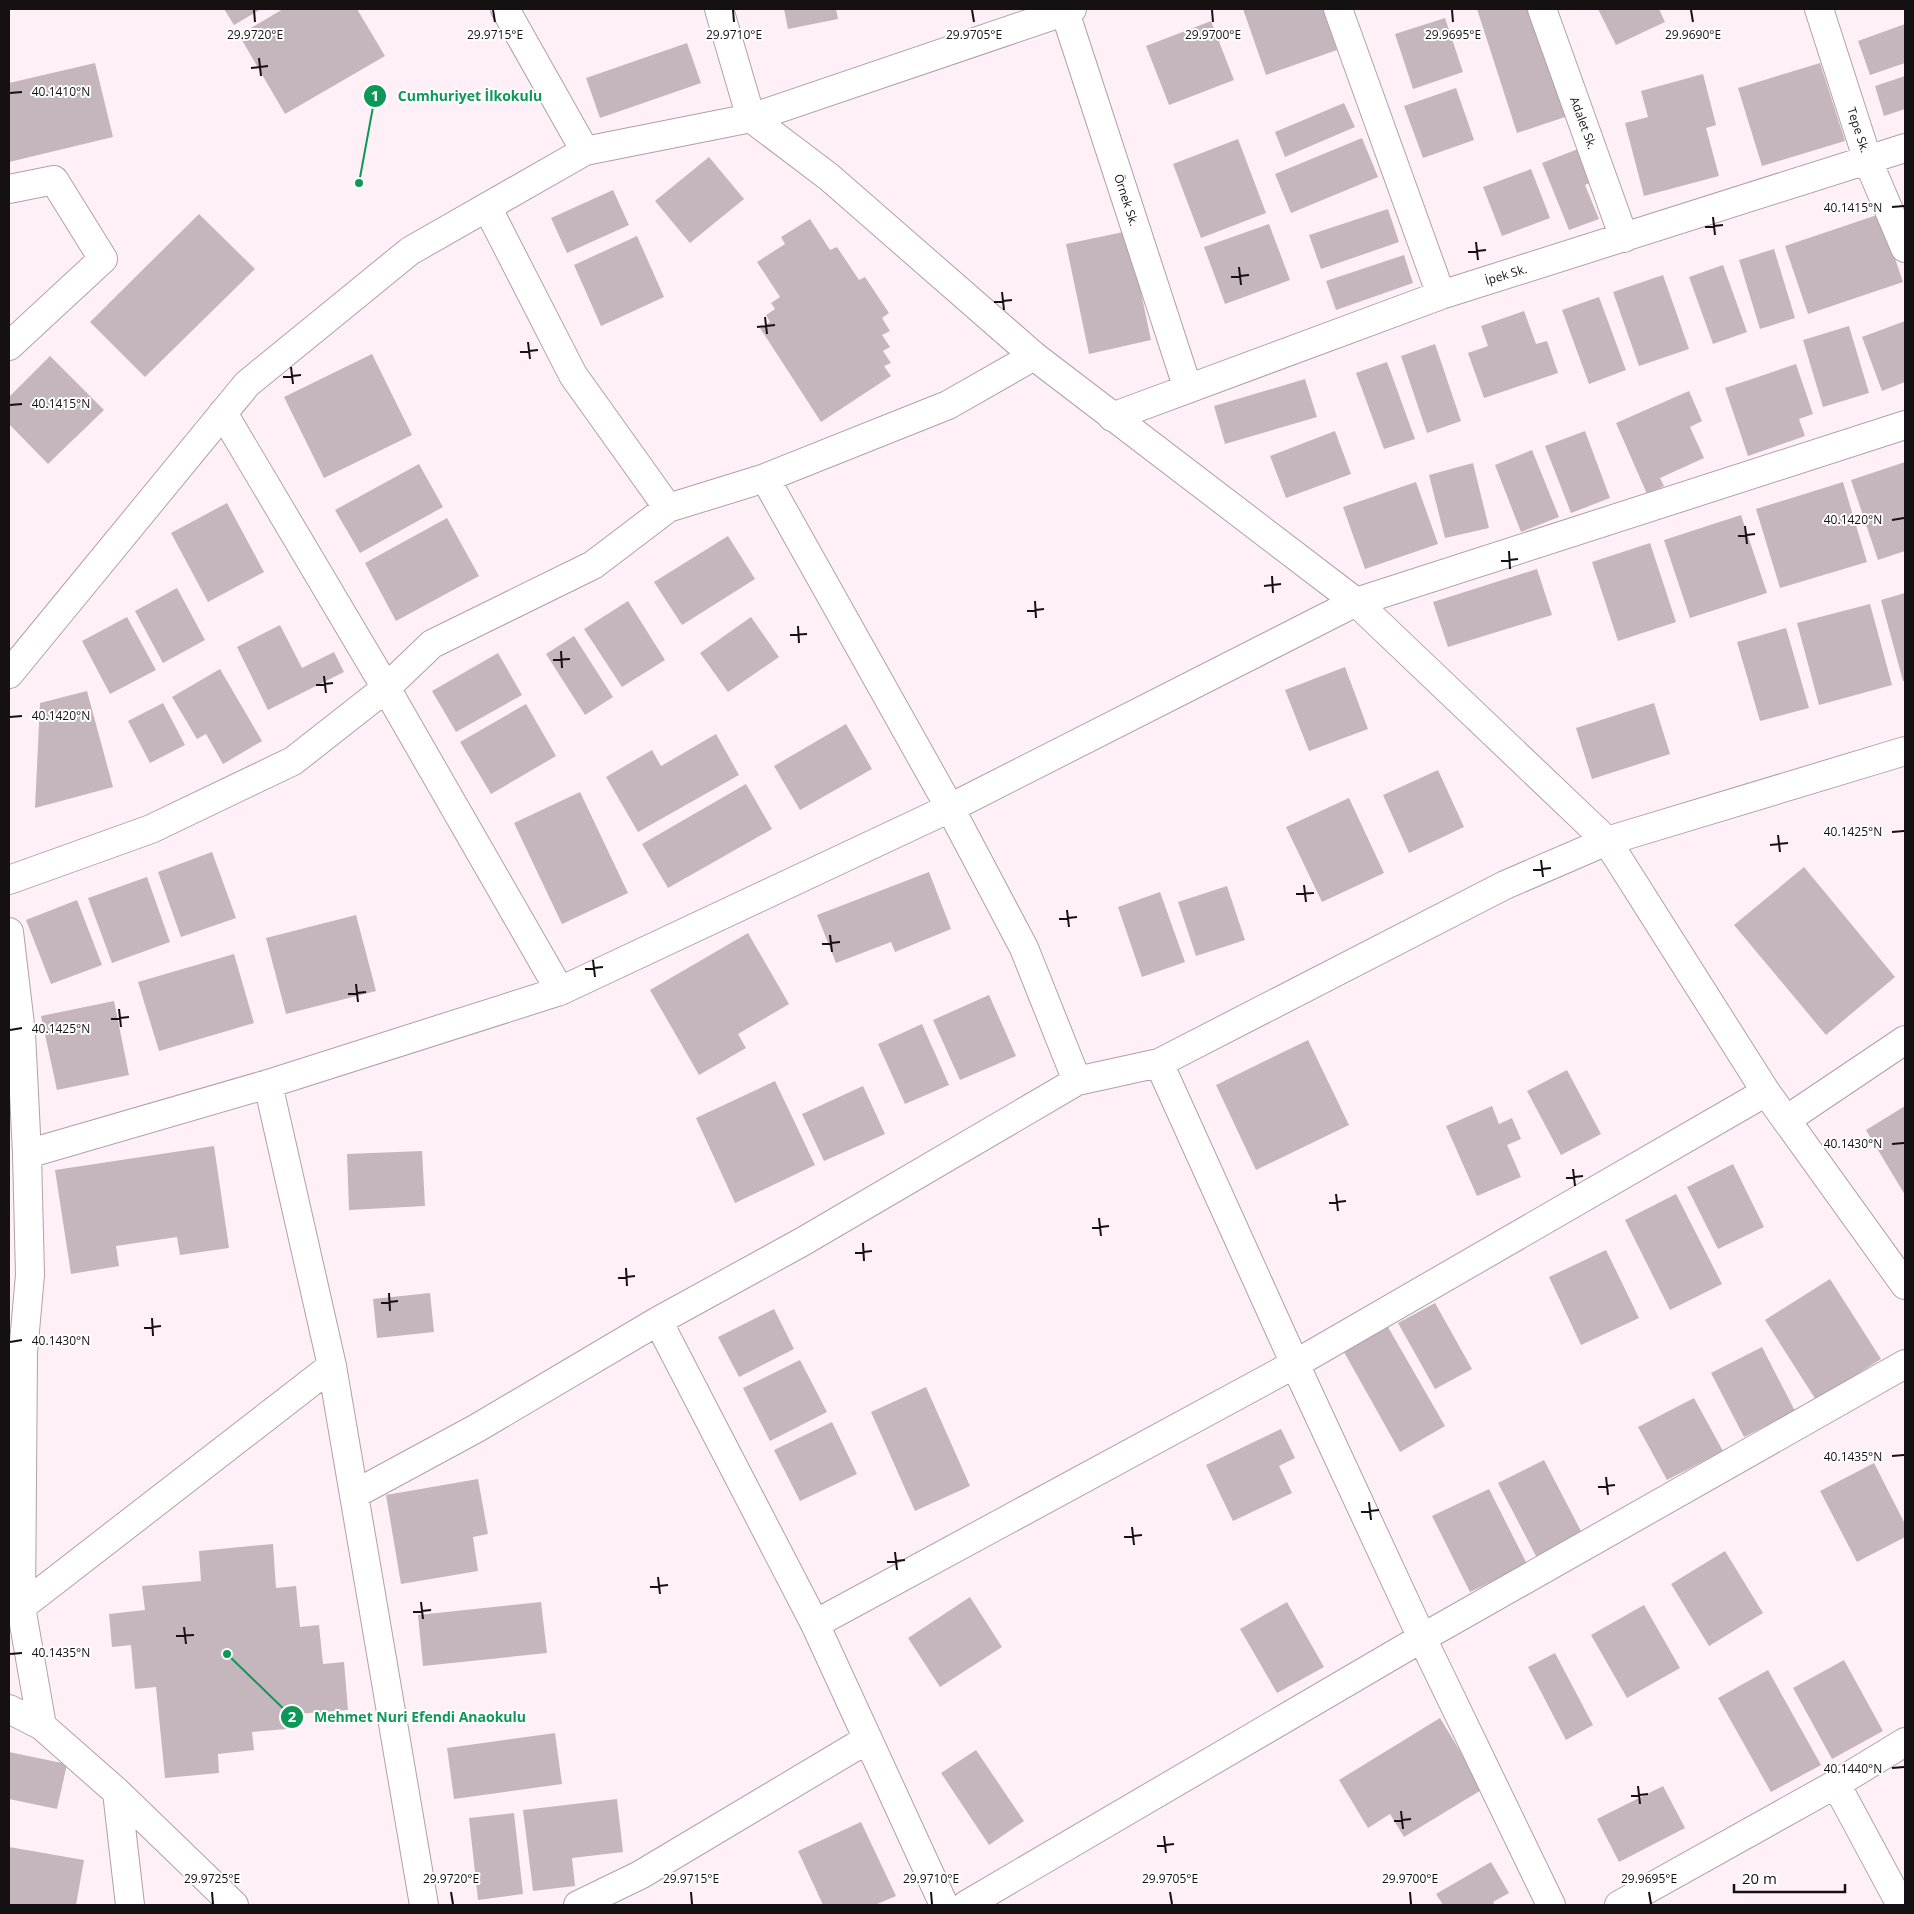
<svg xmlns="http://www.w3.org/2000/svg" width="1914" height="1914" viewBox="0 0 1914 1914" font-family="'Open Sans',sans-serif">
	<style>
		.building { fill: #c4b6bc }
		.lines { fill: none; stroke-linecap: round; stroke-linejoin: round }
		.minor-casing { stroke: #afa1a7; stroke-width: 30 }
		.tertiary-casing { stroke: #afa1a7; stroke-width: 30 }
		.minor { stroke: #fff; stroke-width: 28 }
		.tertiary { stroke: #fff; stroke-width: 28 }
		.ticks { fill: none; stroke: #151012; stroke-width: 2 }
		.labels { text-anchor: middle; stroke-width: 4; stroke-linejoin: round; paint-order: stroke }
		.street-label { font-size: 12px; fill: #151012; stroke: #fff }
		.ticks-label { font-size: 12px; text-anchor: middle; fill: #151012; stroke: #fff; stroke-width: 4; stroke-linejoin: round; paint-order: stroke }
		.leader { fill: none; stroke: #0e9858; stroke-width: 2 }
		.callout-dot { fill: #0e9858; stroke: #fff; stroke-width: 2 }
		.mark-label { font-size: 15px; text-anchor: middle; font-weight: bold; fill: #fff }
		.callout-label { font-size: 14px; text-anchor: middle; font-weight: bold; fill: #0e9858; stroke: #fff; stroke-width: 4; stroke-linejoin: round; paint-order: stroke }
	</style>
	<rect width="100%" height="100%" fill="#fff0f7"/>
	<path class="building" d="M 224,9 L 261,9 L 234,25 Z
		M 283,9 L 357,9 L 385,56 L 285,114 L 239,35 Z
		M 784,9 L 836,9 L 838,19 L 788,29 Z
		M 1243,9 L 1323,9 L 1337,50 L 1266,75 Z
		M 1477,9 L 1541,9 L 1574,114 L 1517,133 Z
		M 1598,9 L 1659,9 L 1665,22 L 1616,45 Z
		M 1445,18 L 1463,72 L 1413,89 L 1395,34 Z
		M 1211,21 L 1234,80 L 1169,105 L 1146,46 Z
		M 1905,24 L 1905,63 L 1870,75 L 1858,41 Z
		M 687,43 L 701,83 L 600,118 L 586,78 Z
		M 95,63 L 113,137 L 9,162 L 9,83 Z
		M 1820,63 L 1845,141 L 1762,166 L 1738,88 Z
		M 1703,74 L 1716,125 L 1706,128 L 1719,176 L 1644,196 L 1625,123 L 1648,117 L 1641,91 Z
		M 1905,76 L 1905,109 L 1884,116 L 1875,86 Z
		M 1456,88 L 1474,140 L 1423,158 L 1404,106 Z
		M 1344,103 L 1355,127 L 1285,157 L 1275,132 Z
		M 1362,138 L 1378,177 L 1291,213 L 1275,174 Z
		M 1238,139 L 1266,213 L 1201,238 L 1173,164 Z
		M 1578,149 L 1592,182 L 1585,185 L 1599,219 L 1569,230 L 1542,163 Z
		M 709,157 L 744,199 L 690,243 L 655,201 Z
		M 1531,169 L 1550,218 L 1502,236 L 1483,187 Z
		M 613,190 L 629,225 L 567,253 L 551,218 Z
		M 1388,209 L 1399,242 L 1321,269 L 1309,235 Z
		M 199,214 L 255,269 L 145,377 L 90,322 Z
		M 1880,214 L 1903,282 L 1808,314 L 1785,246 Z
		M 810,219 L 830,250 L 837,247 L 859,280 L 865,277 L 889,313 L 882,318 L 890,331 L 882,335 L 890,347 L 883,351 L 891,363 L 884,366 L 891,376 L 821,422 L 760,328 L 770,322 L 766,315 L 775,309 L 771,303 L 780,297 L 757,262 L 785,244 L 781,237 Z
		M 1269,224 L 1290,280 L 1225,304 L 1204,247 Z
		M 1128,231 L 1151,340 L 1089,354 L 1066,244 Z
		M 637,236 L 664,297 L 601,326 L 574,265 Z
		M 1774,249 L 1795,318 L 1760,329 L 1739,260 Z
		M 1404,255 L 1413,283 L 1336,310 L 1326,281 Z
		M 1723,265 L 1747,332 L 1713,344 L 1689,277 Z
		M 1663,275 L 1689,349 L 1639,366 L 1613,292 Z
		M 1599,297 L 1626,370 L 1589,384 L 1562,310 Z
		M 1524,311 L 1536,344 L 1547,341 L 1558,373 L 1484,398 L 1468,353 L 1488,346 L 1481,326 Z
		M 1905,321 L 1905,366 L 1904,367 L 1905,382 L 1882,391 L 1862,337 Z
		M 1849,326 L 1869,393 L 1823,407 L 1803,340 Z
		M 1435,344 L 1461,421 L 1427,433 L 1401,356 Z
		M 372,354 L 412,435 L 324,478 L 284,397 Z
		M 50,356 L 104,410 L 48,464 L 9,424 L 9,397 Z
		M 1387,362 L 1415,439 L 1384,449 L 1356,373 Z
		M 1796,364 L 1813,414 L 1799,419 L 1805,436 L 1748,456 L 1725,388 Z
		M 1305,379 L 1317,417 L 1225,444 L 1214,406 Z
		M 1689,391 L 1702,421 L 1690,427 L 1704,458 L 1660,478 L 1664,486 L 1647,494 L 1616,423 Z
		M 1335,431 L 1351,474 L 1286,498 L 1270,456 Z
		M 1585,431 L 1610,498 L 1571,513 L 1545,446 Z
		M 1532,450 L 1559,517 L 1521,532 L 1495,465 Z
		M 1905,462 L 1905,551 L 1878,560 L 1851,480 Z
		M 1473,463 L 1489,528 L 1445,538 L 1429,475 Z
		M 419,464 L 443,507 L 360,553 L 335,510 Z
		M 1416,482 L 1438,544 L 1365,569 L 1343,507 Z
		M 1843,482 L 1867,562 L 1780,588 L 1756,509 Z
		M 227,503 L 264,572 L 208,602 L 171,533 Z
		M 1741,515 L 1767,593 L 1690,618 L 1664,540 Z
		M 447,518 L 479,576 L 396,621 L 365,563 Z
		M 728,536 L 755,579 L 682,625 L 654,582 Z
		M 1650,543 L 1676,622 L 1618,641 L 1592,562 Z
		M 1537,569 L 1552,615 L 1448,647 L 1433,602 Z
		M 177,588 L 205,640 L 163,663 L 135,611 Z
		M 1905,593 L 1905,681 L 1903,681 L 1881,600 Z
		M 628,601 L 665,660 L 622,687 L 584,629 Z
		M 1870,604 L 1892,685 L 1819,705 L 1797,623 Z
		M 127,617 L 156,670 L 110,694 L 82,641 Z
		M 751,617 L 779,657 L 728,692 L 700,653 Z
		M 280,625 L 302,668 L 334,652 L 344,672 L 268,710 L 237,647 Z
		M 1786,628 L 1809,708 L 1760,721 L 1737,642 Z
		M 574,636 L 613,697 L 585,715 L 546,654 Z
		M 498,653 L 522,695 L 456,732 L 432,691 Z
		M 1345,667 L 1368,729 L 1309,751 L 1285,690 Z
		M 220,669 L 262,741 L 223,764 L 206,734 L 197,739 L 172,697 Z
		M 87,691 L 113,787 L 35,808 L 40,703 Z
		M 163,703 L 185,745 L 150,763 L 128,721 Z
		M 1654,703 L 1670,754 L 1592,779 L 1576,728 Z
		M 526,704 L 556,756 L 491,794 L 460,742 Z
		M 846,724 L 872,769 L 800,810 L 774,766 Z
		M 716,734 L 739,775 L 638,832 L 606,777 L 652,750 L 661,766 Z
		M 1438,770 L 1464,827 L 1409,853 L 1383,795 Z
		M 746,784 L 772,829 L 668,888 L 642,844 Z
		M 580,792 L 628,893 L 562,924 L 514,823 Z
		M 1349,798 L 1384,873 L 1322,902 L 1286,827 Z
		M 212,852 L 236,918 L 181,937 L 158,872 Z
		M 1804,867 L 1895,977 L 1826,1035 L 1734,925 Z
		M 929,872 L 951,929 L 895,952 L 891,942 L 836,963 L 817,915 Z
		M 147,877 L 170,942 L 112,963 L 88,898 Z
		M 1227,886 L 1245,940 L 1196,956 L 1178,902 Z
		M 1160,892 L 1185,962 L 1142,977 L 1118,907 Z
		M 77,900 L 102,965 L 51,984 L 26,920 Z
		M 356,915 L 376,991 L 286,1014 L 266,938 Z
		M 748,933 L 789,1004 L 738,1034 L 746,1048 L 699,1075 L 650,990 Z
		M 234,954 L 254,1023 L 159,1051 L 138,982 Z
		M 989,995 L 1016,1056 L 960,1080 L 933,1020 Z
		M 114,1001 L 129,1075 L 57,1090 L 41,1016 Z
		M 922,1024 L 949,1085 L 905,1104 L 878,1044 Z
		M 1308,1040 L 1349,1125 L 1256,1170 L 1216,1085 Z
		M 1567,1070 L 1601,1134 L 1561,1155 L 1527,1091 Z
		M 775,1081 L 815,1165 L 735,1203 L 696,1118 Z
		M 863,1086 L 885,1134 L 824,1161 L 802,1114 Z
		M 1492,1106 L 1499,1124 L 1512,1118 L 1521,1139 L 1507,1145 L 1521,1177 L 1477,1196 L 1446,1126 Z
		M 1905,1106 L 1905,1195 L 1866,1130 Z
		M 214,1146 L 229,1248 L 180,1255 L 177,1237 L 116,1246 L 119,1266 L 71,1274 L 55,1170 Z
		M 422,1151 L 425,1206 L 349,1210 L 347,1154 Z
		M 1733,1164 L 1764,1227 L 1718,1249 L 1687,1187 Z
		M 1676,1194 L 1722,1284 L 1670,1310 L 1625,1220 Z
		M 1606,1250 L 1639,1318 L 1581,1345 L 1549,1277 Z
		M 1830,1279 L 1881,1359 L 1816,1400 L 1765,1320 Z
		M 430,1293 L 434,1332 L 377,1338 L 373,1299 Z
		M 1435,1303 L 1472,1369 L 1435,1389 L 1398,1323 Z
		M 774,1309 L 794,1349 L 739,1377 L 718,1337 Z
		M 1388,1327 L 1445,1426 L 1400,1452 L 1344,1352 Z
		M 1762,1347 L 1795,1411 L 1744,1437 L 1711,1373 Z
		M 800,1360 L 827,1412 L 770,1441 L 743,1388 Z
		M 926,1387 L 970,1486 L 915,1511 L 871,1412 Z
		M 1694,1398 L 1723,1451 L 1667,1480 L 1638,1427 Z
		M 832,1422 L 857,1474 L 800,1501 L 774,1450 Z
		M 1281,1429 L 1295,1458 L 1279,1466 L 1292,1493 L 1233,1521 L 1206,1465 Z
		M 1544,1460 L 1583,1535 L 1537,1558 L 1498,1483 Z
		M 1874,1463 L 1905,1524 L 1905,1537 L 1857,1562 L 1820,1491 Z
		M 478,1479 L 488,1534 L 473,1537 L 478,1571 L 401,1584 L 386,1495 Z
		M 1489,1489 L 1527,1564 L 1470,1592 L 1432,1516 Z
		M 273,1544 L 276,1588 L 296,1586 L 300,1627 L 319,1625 L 323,1664 L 344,1662 L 348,1710 L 297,1714 L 299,1728 L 252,1732 L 254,1750 L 218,1754 L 219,1773 L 165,1778 L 156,1687 L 135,1689 L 131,1645 L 112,1647 L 109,1614 L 145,1610 L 142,1586 L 201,1581 L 199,1551 Z
		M 1725,1551 L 1763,1613 L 1709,1646 L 1671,1584 Z
		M 970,1597 L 1002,1647 L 940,1687 L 908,1638 Z
		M 541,1602 L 547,1653 L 423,1666 L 418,1615 Z
		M 1287,1602 L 1324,1667 L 1277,1693 L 1240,1629 Z
		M 1644,1605 L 1680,1668 L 1627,1698 L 1591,1635 Z
		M 1555,1653 L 1593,1725 L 1566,1740 L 1528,1667 Z
		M 1844,1660 L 1883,1731 L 1832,1759 L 1793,1688 Z
		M 1768,1670 L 1821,1765 L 1771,1792 L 1718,1698 Z
		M 1440,1718 L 1483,1789 L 1404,1837 L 1390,1814 L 1368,1828 L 1339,1780 Z
		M 555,1733 L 562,1784 L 454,1799 L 447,1748 Z
		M 976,1750 L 1024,1821 L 989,1845 L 941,1773 Z
		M 9,1752 L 67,1764 L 57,1809 L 9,1799 Z
		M 1663,1786 L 1685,1828 L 1619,1862 L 1597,1819 Z
		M 617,1799 L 623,1852 L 572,1858 L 575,1886 L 533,1891 L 523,1810 Z
		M 514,1813 L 523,1894 L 478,1900 L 469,1818 Z
		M 861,1822 L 896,1896 L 875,1905 L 823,1905 L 798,1851 Z
		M 9,1847 L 84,1860 L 76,1905 L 9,1905 Z
		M 1491,1862 L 1509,1893 L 1493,1902 L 1495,1905 L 1443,1905 L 1436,1894 Z"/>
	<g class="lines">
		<defs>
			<path id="minor" d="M 505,9 L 585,151
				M 719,9 L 751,118
				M 1338,9 L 1441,295
				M 1542,9 L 1624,238
				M 1819,9 L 1868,161 L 1905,248
				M 1065,12 L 1188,389
				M 9,189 L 54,180 L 103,259 L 9,346
				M 487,207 L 573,375 L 668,508
				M 223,413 L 386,688 L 560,991
				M 1112,417 L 1441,295 L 1905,148
				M 765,478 L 950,808 L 1024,948 L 1077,1081
				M 9,880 L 151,829 L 293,761 L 386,688 L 432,644 L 593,565 L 668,508 L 765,478 L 948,405 L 1034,356
				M 9,932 L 21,1033 L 27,1154 L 30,1275 L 23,1353 L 21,1607 L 42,1726
				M 1159,1063 L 1295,1364 L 1422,1638 L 1551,1905
				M 268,1084 L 332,1366 L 424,1905
				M 1786,1120 L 1905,1040
				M 27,1154 L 268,1084 L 560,991 L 950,808 L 1356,602 L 1905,425
				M 658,1321 L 815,1624 L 944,1905
				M 355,1494 L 477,1428 L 658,1321 L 802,1242 L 1077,1081 L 1159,1063 L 1505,885 L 1607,841 L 1905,751
				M 21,1607 L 332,1366
				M 815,1624 L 1295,1364 L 1766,1092
				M 9,1709 L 42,1726 L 117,1792 L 234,1905
				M 1836,1784 L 1901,1905
				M 117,1792 L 130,1905
				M 578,1905 L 640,1875 L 868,1739
				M 966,1905 L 1422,1638 L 1905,1364
				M 1619,1905 L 1836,1784 L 1905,1742"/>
			<path id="tertiary" d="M 751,118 L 829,177 L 1034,356 L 1356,602 L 1607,841 L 1766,1092 L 1905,1285
				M 9,674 L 247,384 L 410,251 L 585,151 L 751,118 L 1072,9"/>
		</defs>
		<use href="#minor" class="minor-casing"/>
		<use href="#tertiary" class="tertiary-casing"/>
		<use href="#minor" class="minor"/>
		<use href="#tertiary" class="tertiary"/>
	</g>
	<path class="ticks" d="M 254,10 L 255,22M 493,10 L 495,22M 733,10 L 734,22M 972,10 L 974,22M 1212,10 L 1213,22M 1452,10 L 1453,22M 1691,10 L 1693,22M 259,58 L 261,76M 251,68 L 268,66M 10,93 L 22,92M 1892,207 L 1904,206M 1713,217 L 1715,235M 1705,227 L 1723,225M 1476,242 L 1478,260M 1468,252 L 1486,250M 1239,267 L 1241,285M 1231,277 L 1249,275M 1002,292 L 1004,310M 994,302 L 1012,300M 765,317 L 767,334M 757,327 L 775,325M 528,342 L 530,359M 520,352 L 538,350M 291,367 L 293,384M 283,377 L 301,375M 10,405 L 22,404M 1892,520 L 1904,518M 1745,526 L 1747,544M 1738,536 L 1755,534M 1509,551 L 1510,569M 1501,561 L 1518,559M 1272,576 L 1273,593M 1264,586 L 1281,584M 1035,601 L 1036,618M 1027,611 L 1044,609M 798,626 L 799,643M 790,635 L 807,634M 561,651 L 562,668M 553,660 L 570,659M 324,676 L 326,693M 316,685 L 333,683M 10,717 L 22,716M 1892,832 L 1904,831M 1778,835 L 1780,852M 1770,845 L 1788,843M 1541,860 L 1543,877M 1533,870 L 1551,868M 1304,885 L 1306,902M 1296,894 L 1314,893M 1067,910 L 1069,927M 1059,919 L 1077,917M 830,935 L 832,952M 822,944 L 840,942M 593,960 L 595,977M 585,969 L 603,967M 356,984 L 358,1002M 348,994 L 366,992M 119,1009 L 121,1027M 111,1019 L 129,1017M 10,1030 L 22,1028M 1892,1144 L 1904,1143M 1573,1169 L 1575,1186M 1566,1178 L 1583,1176M 1336,1194 L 1338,1211M 1329,1203 L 1346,1201M 1099,1218 L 1101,1236M 1092,1228 L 1109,1226M 863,1243 L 864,1261M 855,1253 L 872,1251M 626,1268 L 627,1286M 618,1278 L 635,1276M 389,1293 L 390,1311M 381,1303 L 398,1301M 152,1318 L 153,1336M 144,1328 L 161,1326M 10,1342 L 22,1340M 1892,1456 L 1904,1455M 1606,1477 L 1608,1495M 1598,1487 L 1615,1485M 1369,1502 L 1371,1520M 1361,1512 L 1379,1510M 1132,1527 L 1134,1545M 1124,1537 L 1142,1535M 895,1552 L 897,1570M 887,1562 L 905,1560M 658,1577 L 660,1594M 650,1587 L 668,1585M 421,1602 L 423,1619M 413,1612 L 431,1610M 184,1627 L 186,1644M 176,1636 L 194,1635M 10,1654 L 22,1653M 1892,1768 L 1904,1767M 1638,1786 L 1640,1804M 1631,1796 L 1648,1794M 1401,1811 L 1403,1829M 1394,1821 L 1411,1819M 1164,1836 L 1166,1853M 1157,1846 L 1174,1844M 212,1892 L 213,1904M 451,1892 L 453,1904M 691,1892 L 692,1904M 931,1892 L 932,1904M 1170,1892 L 1172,1904M 1410,1892 L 1411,1904M 1649,1892 L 1651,1904"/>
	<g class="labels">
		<g class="street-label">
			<text transform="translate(1583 123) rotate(70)" y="4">Adalet Sk.</text>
			<text transform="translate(1858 130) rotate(72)" y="4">Tepe Sk.</text>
			<text transform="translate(1126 200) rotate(72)" y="4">Örnek Sk.</text>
			<text transform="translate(1506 275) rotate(-17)" y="4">İpek Sk.</text>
		</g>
	</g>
	<g class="ticks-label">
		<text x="255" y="39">29.9720°E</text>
		<text x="495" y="39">29.9715°E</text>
		<text x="734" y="39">29.9710°E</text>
		<text x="974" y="39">29.9705°E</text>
		<text x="1213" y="39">29.9700°E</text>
		<text x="1453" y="39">29.9695°E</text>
		<text x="1693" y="39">29.9690°E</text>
		<text x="61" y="96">40.1410°N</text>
		<text x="1853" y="212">40.1415°N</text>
		<text x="61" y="408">40.1415°N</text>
		<text x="1853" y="524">40.1420°N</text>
		<text x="61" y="720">40.1420°N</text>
		<text x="1853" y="836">40.1425°N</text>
		<text x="61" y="1033">40.1425°N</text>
		<text x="1853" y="1148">40.1430°N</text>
		<text x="61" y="1345">40.1430°N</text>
		<text x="1853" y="1461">40.1435°N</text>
		<text x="61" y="1657">40.1435°N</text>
		<text x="1853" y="1773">40.1440°N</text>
		<text x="212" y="1883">29.9725°E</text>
		<text x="451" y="1883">29.9720°E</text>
		<text x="691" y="1883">29.9715°E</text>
		<text x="931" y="1883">29.9710°E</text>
		<text x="1170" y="1883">29.9705°E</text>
		<text x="1410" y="1883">29.9700°E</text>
		<text x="1649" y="1883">29.9695°E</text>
	</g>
	<path class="leader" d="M359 183L375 96M227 1654L292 1717"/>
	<g class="callout-dot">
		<circle cx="359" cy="183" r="5"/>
		<circle cx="227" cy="1654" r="5"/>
		<circle cx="375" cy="96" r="12"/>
		<circle cx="292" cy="1717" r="12"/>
	</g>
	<g class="mark-label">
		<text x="375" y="101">1</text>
		<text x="292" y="1722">2</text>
	</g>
	<g class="callout-label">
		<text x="470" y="101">Cumhuriyet İlkokulu</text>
		<text x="420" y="1722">Mehmet Nuri Efendi Anaokulu</text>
	</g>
	<rect width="1914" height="1914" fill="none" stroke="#151012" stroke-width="20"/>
	<path d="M1734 1884v8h111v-8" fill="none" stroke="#151012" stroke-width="2.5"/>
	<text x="1742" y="1884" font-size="15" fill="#151012" stroke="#ffffff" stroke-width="4" paint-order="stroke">20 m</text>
</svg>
